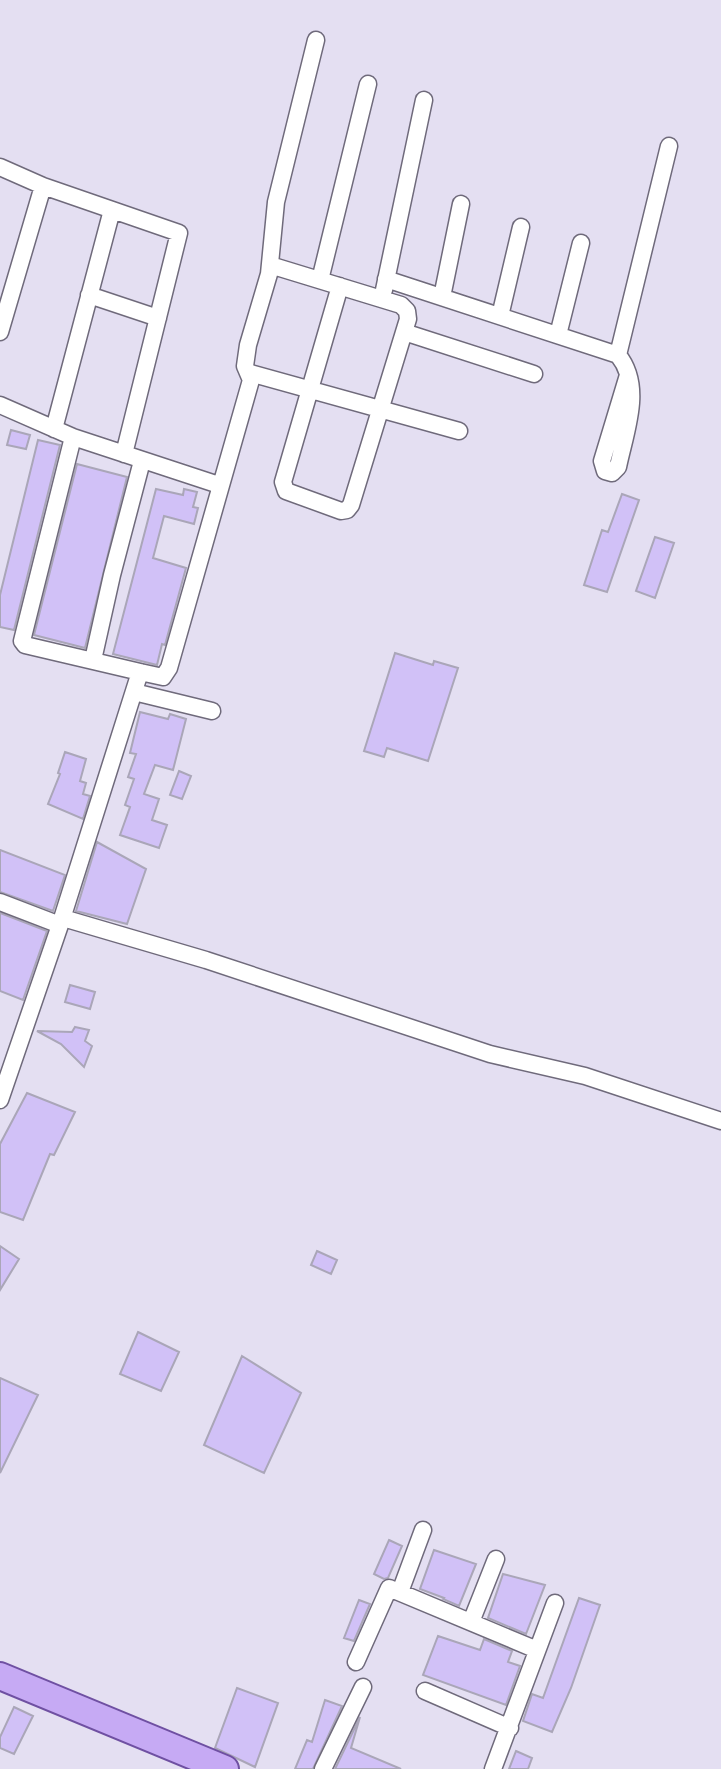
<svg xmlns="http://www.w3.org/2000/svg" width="721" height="1769" viewBox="0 0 721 1769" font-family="Mulish,sans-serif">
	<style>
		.building { fill: #d1c1f7; stroke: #aaa6b8; stroke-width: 2 }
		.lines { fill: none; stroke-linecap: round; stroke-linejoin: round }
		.minor-casing { stroke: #6f6a7b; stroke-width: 19 }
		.primary-casing { stroke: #6f50a2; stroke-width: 30 }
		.minor { stroke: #fff; stroke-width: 16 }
		.primary { stroke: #c6aaf4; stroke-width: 26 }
	</style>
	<rect width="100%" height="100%" fill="#e4dff2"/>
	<path class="building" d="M 11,430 L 30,435 L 26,449 L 7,445 Z
		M 38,440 L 60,445 L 14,630 L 0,627 L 0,595 Z
		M 77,464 L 127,477 L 85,648 L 34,635 Z
		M 156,489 L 183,495 L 184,489 L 197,492 L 193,507 L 198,508 L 194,524 L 164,516 L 153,558 L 186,568 L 165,645 L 162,644 L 157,665 L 113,654 Z
		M 622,494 L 639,500 L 607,592 L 584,585 L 602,530 L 608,532 Z
		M 655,537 L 674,543 L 655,598 L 636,591 Z
		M 395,653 L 433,665 L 434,661 L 458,668 L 428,761 L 387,748 L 384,757 L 364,751 Z
		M 140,712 L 168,719 L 170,714 L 186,719 L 173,770 L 155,765 L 144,794 L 159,799 L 152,820 L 167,825 L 159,848 L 120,835 L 130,807 L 125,805 L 134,779 L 128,777 L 136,754 L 130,753 Z
		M 65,752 L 86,759 L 80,781 L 86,783 L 83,794 L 90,796 L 83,819 L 48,804 L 60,774 L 58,773 Z
		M 179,771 L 191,776 L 182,799 L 170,795 Z
		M 97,842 L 146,869 L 127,924 L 76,911 Z
		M 0,850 L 65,875 L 53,911 L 0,892 Z
		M 0,913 L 47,931 L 23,1000 L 0,991 Z
		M 70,985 L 95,992 L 90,1009 L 65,1002 Z
		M 75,1027 L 89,1030 L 85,1041 L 92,1046 L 84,1067 L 61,1044 L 37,1031 L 72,1032 Z
		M 27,1093 L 75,1112 L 54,1155 L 50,1154 L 23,1220 L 0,1212 L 0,1144 Z
		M 0,1246 L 19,1259 L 0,1290 Z
		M 317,1251 L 337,1260 L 331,1274 L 311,1265 Z
		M 138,1332 L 179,1352 L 161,1391 L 120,1374 Z
		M 242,1356 L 301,1393 L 264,1473 L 204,1445 Z
		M 0,1378 L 38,1395 L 0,1473 Z
		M 389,1540 L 402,1546 L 388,1578 L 384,1579 L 374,1574 Z
		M 434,1550 L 476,1564 L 459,1606 L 443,1599 L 444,1598 L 420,1589 Z
		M 503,1574 L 545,1585 L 526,1634 L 488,1618 Z
		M 579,1598 L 600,1605 L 571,1688 L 552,1732 L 523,1721 L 532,1694 L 543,1698 Z
		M 359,1600 L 370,1604 L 354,1641 L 344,1638 Z
		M 438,1636 L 480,1650 L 484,1639 L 512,1651 L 508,1662 L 520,1666 L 506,1705 L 423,1675 Z
		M 237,1688 L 278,1703 L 255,1767 L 215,1748 Z
		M 325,1700 L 342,1706 L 313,1769 L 295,1769 L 307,1740 L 312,1742 Z
		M 14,1707 L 33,1716 L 14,1754 L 0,1748 L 0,1737 Z
		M 360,1717 L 351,1748 L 401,1769 L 335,1769 Z
		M 516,1751 L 532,1758 L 528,1769 L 509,1769 Z"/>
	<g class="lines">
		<defs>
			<path id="minor" d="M 0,167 L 43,186 L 179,233 L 124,454
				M 270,265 L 401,305 L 407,311 L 408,319 L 351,505 L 347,510 L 341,511 L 286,491 L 283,482 L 340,286
				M 386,279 L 618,355 C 644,387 625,432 618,467 L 612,473 L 605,471 L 602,461 L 628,375
				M 320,280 L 368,84
				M 384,290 L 424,100
				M 89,295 L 158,318
				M 442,297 L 461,204
				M 500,316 L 521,227
				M 0,332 L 43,186
				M 404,332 L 534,374
				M 558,335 L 581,243
				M 618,355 L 669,146
				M 250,373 L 459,431
				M 0,405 L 73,437 L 219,485
				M 54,429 L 112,210
				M 93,660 L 112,575 L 142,461
				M 140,672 L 163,677 L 169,668 L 251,380 L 245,366 L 248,345 L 269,274 L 276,202 L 316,40
				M 134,692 L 212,711
				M 0,902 L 60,925
				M 63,918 L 206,960 L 490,1054 L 585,1076 L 721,1121
				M 0,1100 L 60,925 L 140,672 L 25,645 L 22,641 L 73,437
				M 400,1592 L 423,1530
				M 471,1622 L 496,1559
				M 356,1662 L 389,1588 L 537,1650
				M 425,1691 L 510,1728
				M 323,1769 L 363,1687
				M 493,1769 L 555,1603"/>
			<path id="primary" d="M 0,1676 L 225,1769"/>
		</defs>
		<use href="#minor" class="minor-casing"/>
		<use href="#primary" class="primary-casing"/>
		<use href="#minor" class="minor"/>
		<use href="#primary" class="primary"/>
	</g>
</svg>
